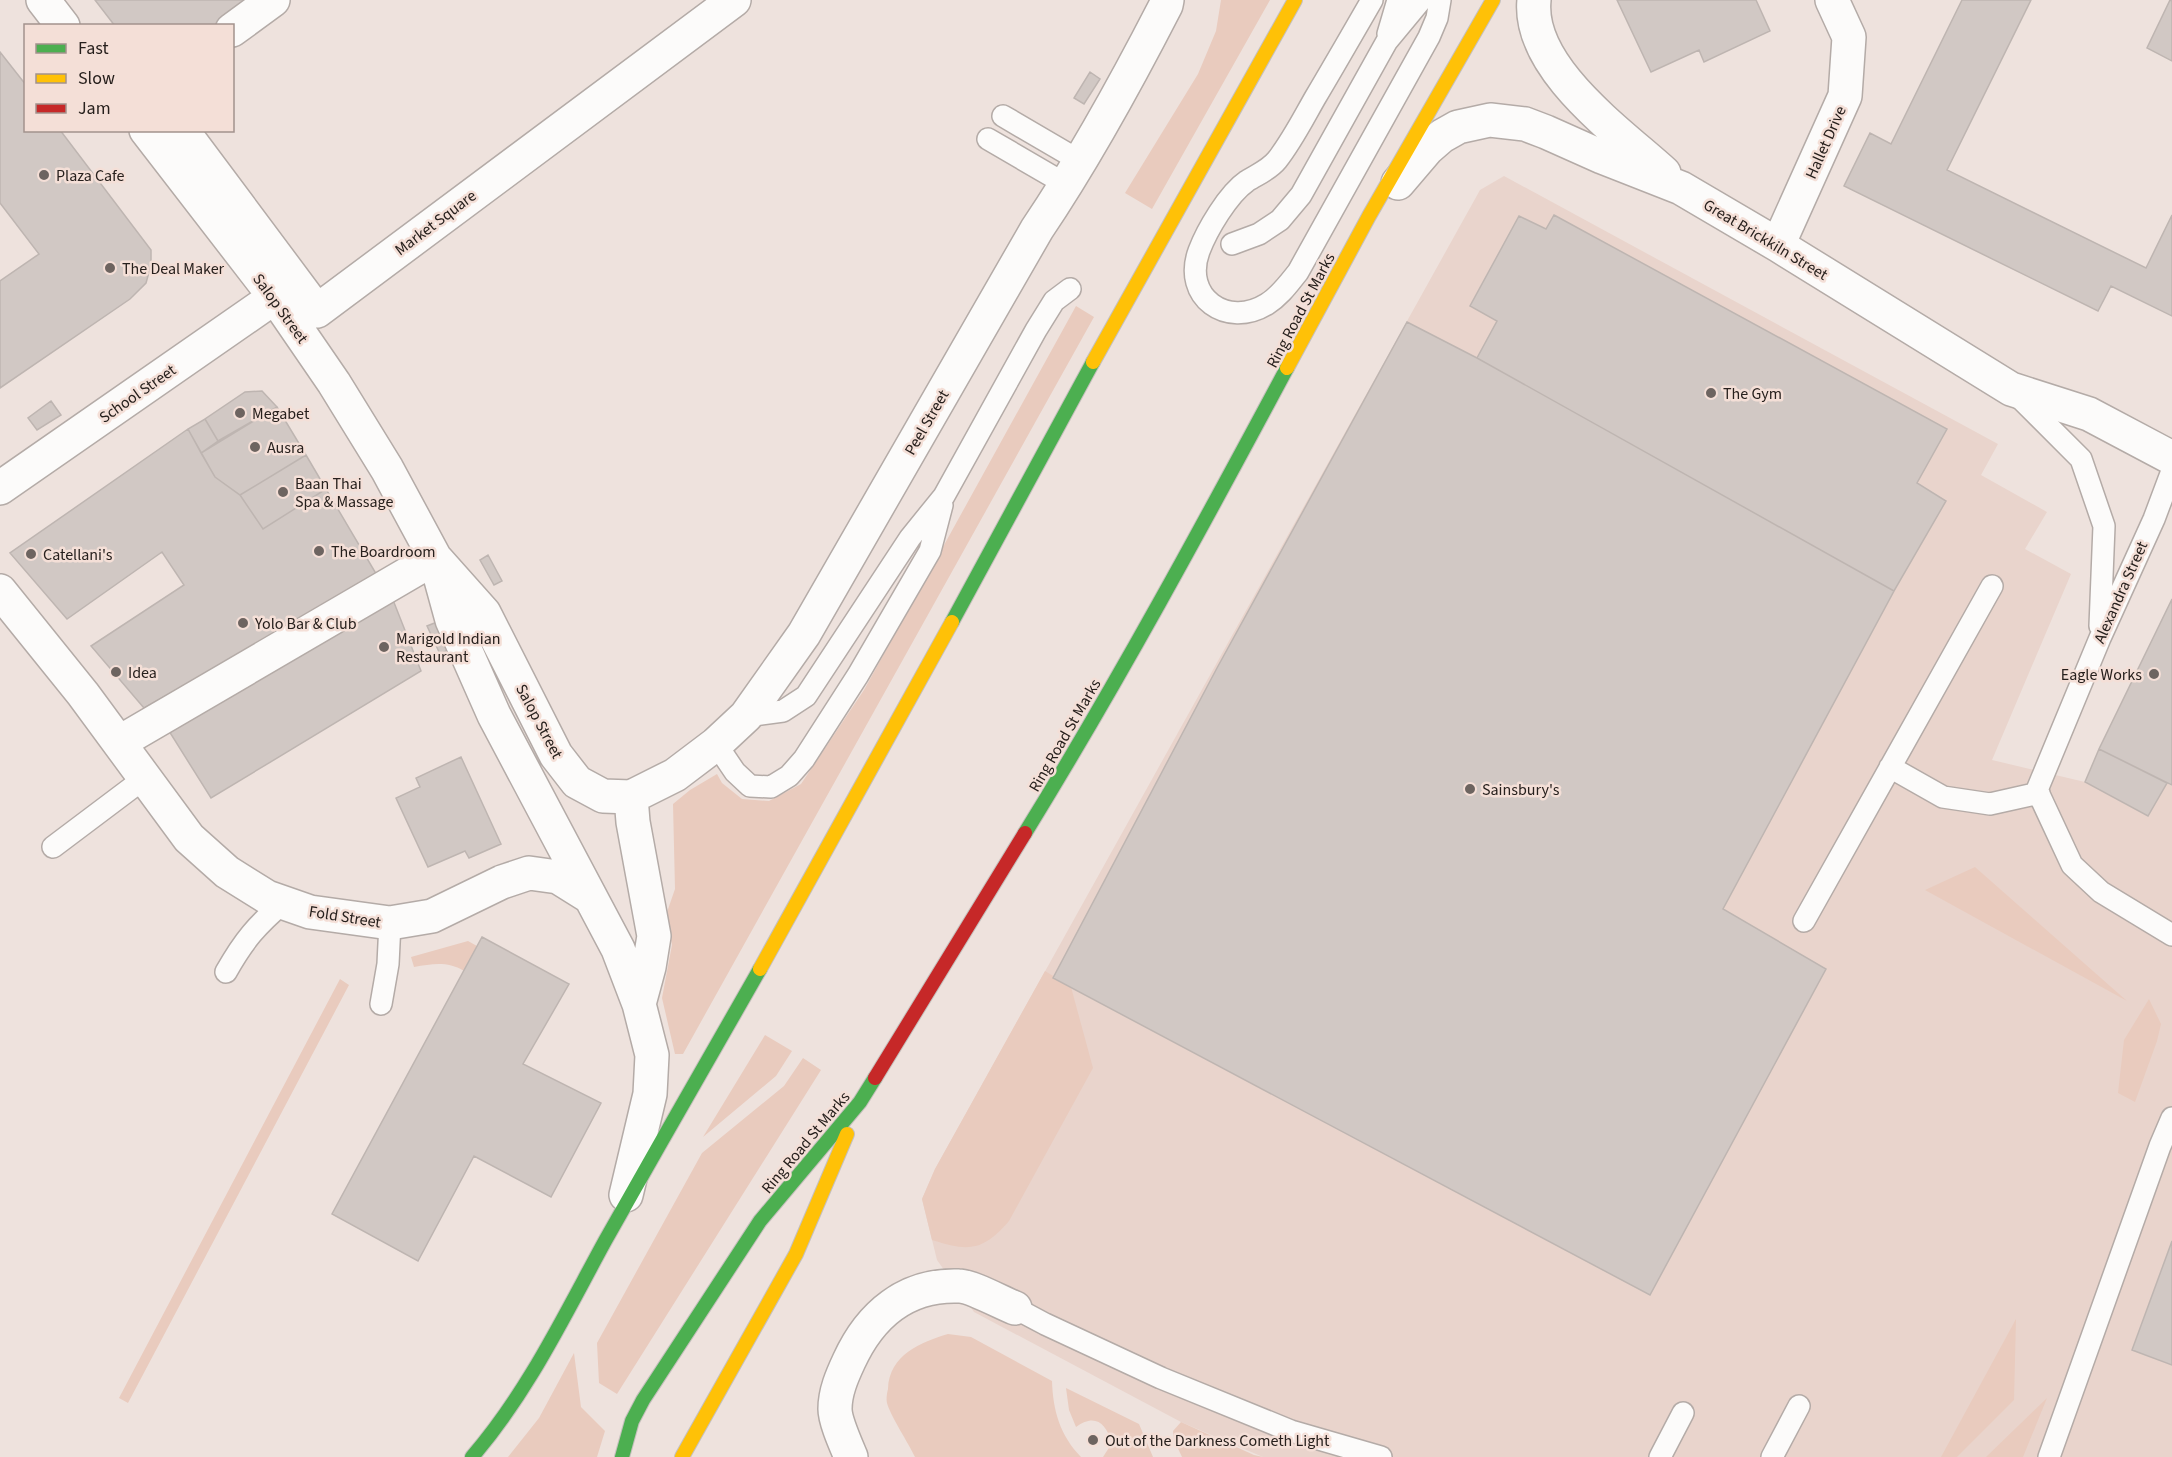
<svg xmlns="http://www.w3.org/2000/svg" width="2172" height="1457" viewBox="0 0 2172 1457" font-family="'Source Sans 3',sans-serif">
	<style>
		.built { fill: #e9d4cc }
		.green { fill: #e9cbbe }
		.building { fill: #d1c8c4; stroke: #beb5b1; stroke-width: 1.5 }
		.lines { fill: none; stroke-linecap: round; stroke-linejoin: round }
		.lane-casing { stroke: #b4aba7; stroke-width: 24 }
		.street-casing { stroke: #b4aba7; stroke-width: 36 }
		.fast-casing { stroke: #c5c0bd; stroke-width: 16 }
		.slow-casing { stroke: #c5c0bd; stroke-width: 16 }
		.jam-casing { stroke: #c5c0bd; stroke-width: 16 }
		.lane { stroke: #fcfbfa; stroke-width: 21 }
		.street { stroke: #fcfbfa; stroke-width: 33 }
		.fast { stroke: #4caf50; stroke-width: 14 }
		.slow { stroke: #ffc107; stroke-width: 14 }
		.jam { stroke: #c62828; stroke-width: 14 }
		.poi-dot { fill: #6d6460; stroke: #f4dfd7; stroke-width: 2 }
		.labels { text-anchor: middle; stroke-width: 5; stroke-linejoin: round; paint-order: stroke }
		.street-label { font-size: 16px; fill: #27201d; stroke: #f4dfd7 }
		.poi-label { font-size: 16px; fill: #27201d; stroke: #f4dfd7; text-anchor: start }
	</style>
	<rect width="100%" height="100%" fill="#eee2dd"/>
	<path class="built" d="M 1504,176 L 1998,444 L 1981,475 L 2047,512 L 2025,549 L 2071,574 L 1992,760 L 2085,782 L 2148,816 L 2167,783 L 2172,786 L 2172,1457 L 1263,1457 L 1181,1422 L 974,1312 L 937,1260 L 922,1199 L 935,1169 L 1480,190 Z"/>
	<path class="green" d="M 1221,0 L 1270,0 L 1152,209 L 1125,193 L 1198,74 L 1216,31 Z
		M 1076,306 L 1094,317 L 683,1054 L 675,1054 L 662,998 L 672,945 L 666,915 L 675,889 L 673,804 L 690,790 L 717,774 L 722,783 L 742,799 L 769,801 L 801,784 L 864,690 Z
		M 1975,867 L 2127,1001 L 1925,890 Z
		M 468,941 L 477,946 L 464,971 C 447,961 433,964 414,967 L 411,957 Z
		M 1045,971 L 1071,987 L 1093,1068 L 1009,1221 C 983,1251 969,1252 932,1240 L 922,1199 L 935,1169 Z
		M 340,979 L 349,985 L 128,1403 L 119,1398 Z
		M 2149,999 L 2161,1024 L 2157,1041 L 2135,1102 L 2118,1093 L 2124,1040 Z
		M 765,1035 L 792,1051 L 776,1076 L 703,1137 Z
		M 803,1058 L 821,1070 L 617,1394 L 599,1383 L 597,1343 L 702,1153 L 784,1086 Z
		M 2016,1319 L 2014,1400 L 1957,1457 L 1941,1457 Z
		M 948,1334 L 971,1337 L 1052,1381 C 1053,1411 1060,1435 1081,1457 L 915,1457 C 909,1444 890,1415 887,1403 C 886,1399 887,1393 888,1389 C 889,1355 921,1342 948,1334 Z
		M 574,1353 L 581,1407 L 605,1431 L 597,1457 L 508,1457 L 539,1418 Z
		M 1066,1388 L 1139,1424 L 1153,1457 L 1103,1457 L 1112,1443 C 1106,1423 1095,1413 1076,1427 L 1069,1410 Z
		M 2047,1398 L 2023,1457 L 1986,1457 Z
		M 1181,1422 L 1254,1455 L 1263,1457 L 1182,1457 L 1174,1440 L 1173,1431 Z"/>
	<path class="building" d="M 95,0 L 273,0 L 232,26 L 115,26 Z
		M 1617,0 L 1756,0 L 1770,31 L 1704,62 L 1699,50 L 1651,72 Z
		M 1962,0 L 2031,0 L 1947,170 L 2146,268 L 2172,215 L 2172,316 L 2111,286 L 2098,311 L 1844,186 L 1870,133 L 1891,144 Z
		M 2170,0 L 2172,1 L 2172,61 L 2147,48 Z
		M 0,52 L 26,85 L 26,130 L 60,130 L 151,250 L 151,265 L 146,283 L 130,299 L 0,388 L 0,281 L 39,254 L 0,203 Z
		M 1090,72 L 1100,79 L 1084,104 L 1074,98 Z
		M 1554,215 L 1947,429 L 1917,483 L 1946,501 L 1894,591 L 1477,358 L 1497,321 L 1470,306 L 1519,216 L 1546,229 Z
		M 1407,322 L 1477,358 L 1894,591 L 1723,909 L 1826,969 L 1650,1295 L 1053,978 L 1217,668 Z
		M 262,391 L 277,407 L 218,441 L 205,419 L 245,392 Z
		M 51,401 L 61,415 L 37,430 L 28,418 Z
		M 277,407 L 306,455 L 240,495 L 215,477 L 201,453 Z
		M 205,419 L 218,441 L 201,453 L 188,429 Z
		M 188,429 L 215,477 L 240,495 L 263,529 L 326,489 L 378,577 L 144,708 L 91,646 L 184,585 L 162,552 L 67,619 L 10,553 Z
		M 306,455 L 326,489 L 263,529 L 240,495 Z
		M 488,555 L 502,581 L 494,585 L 480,560 Z
		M 2172,599 L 2172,785 L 2099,749 Z
		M 393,600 L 421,671 L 211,798 L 169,731 Z
		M 437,622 L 450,649 L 440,654 L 427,626 Z
		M 2099,749 L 2167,783 L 2148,816 L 2085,782 Z
		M 461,757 L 501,844 L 469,858 L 465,851 L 428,867 L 396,798 L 420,787 L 416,778 Z
		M 482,937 L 569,984 L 523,1064 L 601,1103 L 551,1197 L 474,1156 L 418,1261 L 332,1214 Z
		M 2172,1241 L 2172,1365 L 2132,1350 Z"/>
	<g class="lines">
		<defs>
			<path id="lane" d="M 1372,0 C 1353,33 1334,66 1315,98 C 1303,119 1292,141 1277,160 C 1269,170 1258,174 1247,181 C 1228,194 1207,230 1199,251 C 1182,297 1227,329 1267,304 C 1280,296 1289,283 1298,272 L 1429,37 L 1437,18 L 1440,0
				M 1388,34 L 1398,0
				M 1003,116 L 1080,161
				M 988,139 L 1067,185
				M 1232,244 L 1259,234 L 1280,220 L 1301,195 L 1387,41 L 1421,0
				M 2018,396 L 2081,459 L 2104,526 L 2100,626
				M 2172,471 L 2154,519 L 2100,638 L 2037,790 L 2072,865 L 2101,892 L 2172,935
				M 746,716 L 783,711 L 806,696 L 910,538 L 944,496 L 1036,330 L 1054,301 L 1070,289
				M 716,744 L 735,772 L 750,786 L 771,787 L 789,776 L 804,759 L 858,675 L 930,551 L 942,505
				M 1890,767 L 1943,797 L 1990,804 L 2039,793
				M 53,847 L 146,777
				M 1804,921 L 1992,586
				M 226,972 C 244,940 257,925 284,902
				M 381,1004 L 388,964 L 390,923
				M 1015,1308 L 1045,1324 L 1161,1378 L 1291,1431 L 1381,1457
				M 1660,1457 L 1683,1413
				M 1772,1457 L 1799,1406
				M 2049,1457 L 2160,1146 L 2172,1118"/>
			<path id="street" d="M 43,0 L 63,26
				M 1534,0 C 1527,68 1619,132 1664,173
				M 232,30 L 273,0
				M 146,130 L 275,297 L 334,383 L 387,469 L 435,558 L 452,620 L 494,715 L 618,949 L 639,1004 L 652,1055 L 650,1094 L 626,1195
				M 182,130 L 317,311 L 734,0
				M 1398,183 L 1427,149 L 1442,136 L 1458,127 L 1490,120 L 1525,124 L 1546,132 L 1602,157 L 1681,188 L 1778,245 L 2011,389 L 2089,414 L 2172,458
				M 1778,245 L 1845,96 L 1849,37 L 1832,0
				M 0,488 L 275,297
				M 435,558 L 484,613 L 556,755 L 577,782 L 603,796 L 631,797 L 675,775 L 716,744 L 746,716 L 804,634 L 1037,229 C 1085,158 1127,81 1166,5 L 1167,0
				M 0,591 L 83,694 L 189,838 L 227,872 L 267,897 L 310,912 L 390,923 L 432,916 L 502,882 L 529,873 L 558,877 L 590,897
				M 120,742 L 435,558
				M 631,797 L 633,822 L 654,936 L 649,967 L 639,1004
				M 851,1457 C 846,1445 835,1421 835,1409 C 835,1392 842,1376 849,1361 C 870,1315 906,1284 959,1286 C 971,1286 1002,1303 1015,1308"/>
			<path id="fast" d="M 952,622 L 1093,362
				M 1025,833 C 1118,682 1203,525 1287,368
				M 472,1457 C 528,1392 564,1316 605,1241 C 656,1150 709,1059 760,969
				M 622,1457 L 632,1421 L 643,1400 L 760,1221 L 860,1102 L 875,1078"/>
			<path id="slow" d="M 1093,362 L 1295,0
				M 1287,368 L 1369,216 L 1493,0
				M 760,969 L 952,622
				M 682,1457 L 796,1254 L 847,1134"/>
			<path id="jam" d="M 875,1078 L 1025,833"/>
		</defs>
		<use href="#lane" class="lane-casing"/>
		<use href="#street" class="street-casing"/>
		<use href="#fast" class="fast-casing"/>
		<use href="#slow" class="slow-casing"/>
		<use href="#jam" class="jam-casing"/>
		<use href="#lane" class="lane"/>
		<use href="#street" class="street"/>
		<use href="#fast" class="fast"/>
		<use href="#slow" class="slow"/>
		<use href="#jam" class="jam"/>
	</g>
	<g class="poi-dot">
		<circle cx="44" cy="175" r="6"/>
		<circle cx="110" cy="268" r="6"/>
		<circle cx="1711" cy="393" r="6"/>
		<circle cx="240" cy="413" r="6"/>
		<circle cx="255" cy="447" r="6"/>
		<circle cx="283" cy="492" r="6"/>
		<circle cx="319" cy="551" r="6"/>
		<circle cx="31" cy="554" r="6"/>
		<circle cx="243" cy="623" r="6"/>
		<circle cx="384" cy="647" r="6"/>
		<circle cx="116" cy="672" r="6"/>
		<circle cx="2154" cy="674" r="6"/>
		<circle cx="1470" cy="789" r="6"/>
		<circle cx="1093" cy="1440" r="6"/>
	</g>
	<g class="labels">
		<g class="street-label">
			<text transform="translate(1825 142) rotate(-66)" y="6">Hallet Drive</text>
			<text transform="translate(435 222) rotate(-37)" y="6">Market Square</text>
			<text transform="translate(1766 239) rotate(31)" y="6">Great Brickkiln Street</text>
			<text transform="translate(281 308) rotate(54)" y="6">Salop Street</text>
			<text transform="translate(1300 310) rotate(-62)" y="6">Ring Road St Marks</text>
			<text transform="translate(137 393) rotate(-35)" y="6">School Street</text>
			<text transform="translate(926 422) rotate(-60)" y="6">Peel Street</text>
			<text transform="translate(2120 592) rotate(-66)" y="6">Alexandra Street</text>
			<text transform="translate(540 721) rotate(62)" y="6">Salop Street</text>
			<text transform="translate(1064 735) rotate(-60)" y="6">Ring Road St Marks</text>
			<text transform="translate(345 916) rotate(9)" y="6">Fold Street</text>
			<text transform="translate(805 1142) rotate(-50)" y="6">Ring Road St Marks</text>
		</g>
		<g class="poi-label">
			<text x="56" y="181">Plaza Cafe</text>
			<text x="122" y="274">The Deal Maker</text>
			<text x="1723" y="399">The Gym</text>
			<text x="252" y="419">Megabet</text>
			<text x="267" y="453">Ausra</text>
			<text x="295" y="489">Baan Thai<tspan x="295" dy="18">Spa &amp; Massage</tspan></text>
			<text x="331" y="557">The Boardroom</text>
			<text x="43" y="560">Catellani's</text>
			<text x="255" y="629">Yolo Bar &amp; Club</text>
			<text x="396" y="644">Marigold Indian<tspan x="396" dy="18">Restaurant</tspan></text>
			<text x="128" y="678">Idea</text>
			<text x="2142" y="680" text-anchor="end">Eagle Works</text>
			<text x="1482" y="795">Sainsbury's</text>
			<text x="1105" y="1446">Out of the Darkness Cometh Light</text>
		</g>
	</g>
	<rect x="24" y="24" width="210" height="108" fill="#f4dfd7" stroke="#a2938d" stroke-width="1.5"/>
	<rect x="36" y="44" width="30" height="9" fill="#4caf50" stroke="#a2938d" stroke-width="1.5"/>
	<text x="78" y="54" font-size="18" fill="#27201d">Fast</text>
	<rect x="36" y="74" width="30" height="9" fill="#ffc107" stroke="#a2938d" stroke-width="1.5"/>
	<text x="78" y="84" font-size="18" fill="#27201d">Slow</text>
	<rect x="36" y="104" width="30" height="9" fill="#c62828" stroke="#a2938d" stroke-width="1.5"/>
	<text x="78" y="114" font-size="18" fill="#27201d">Jam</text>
</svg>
